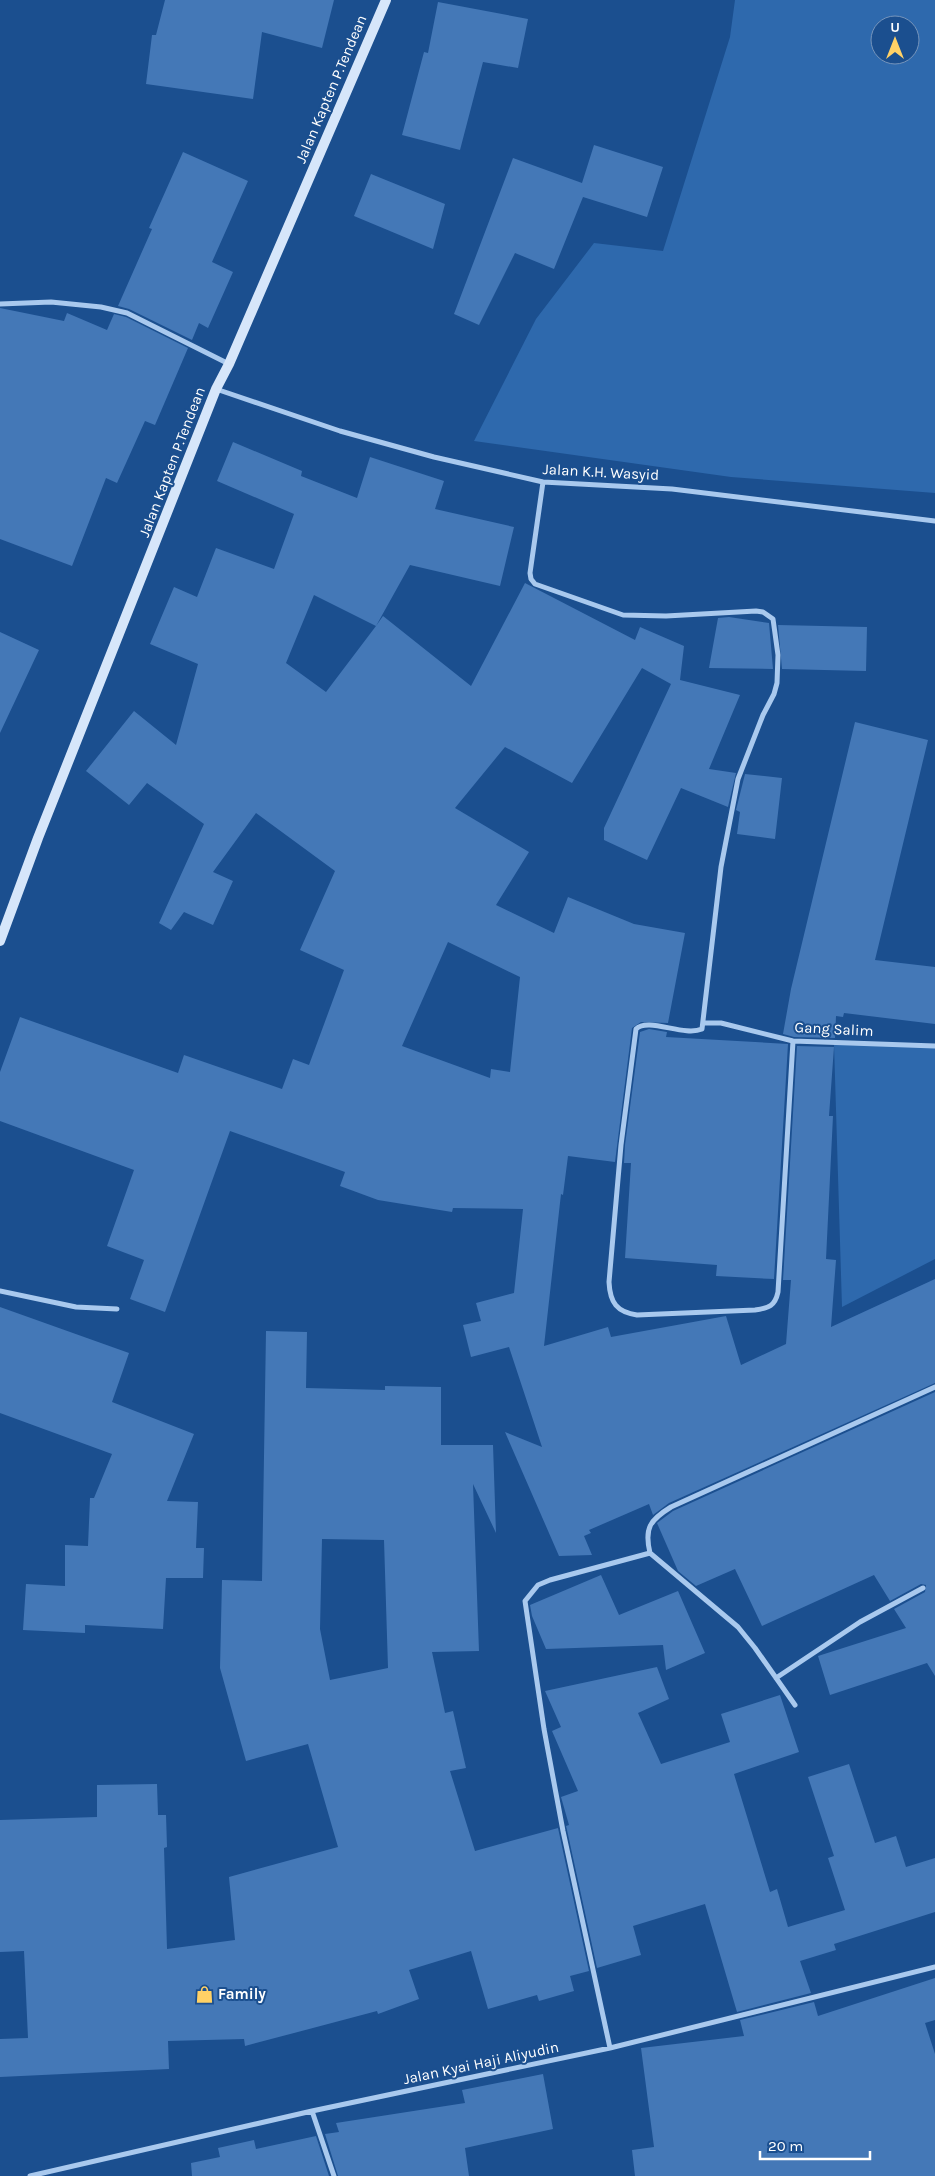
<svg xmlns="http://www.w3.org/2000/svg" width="935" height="2176" viewBox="0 0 935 2176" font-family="Karla,sans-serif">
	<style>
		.green { fill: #2e69ad; fill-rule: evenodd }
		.building { fill: #4478b7; fill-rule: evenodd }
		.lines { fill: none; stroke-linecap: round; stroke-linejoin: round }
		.street { stroke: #a9c9ee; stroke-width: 5 }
		.secondary { stroke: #d6e6fa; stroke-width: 10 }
		.labels { text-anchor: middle; stroke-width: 4; stroke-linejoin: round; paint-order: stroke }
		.street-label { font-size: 15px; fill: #fff; stroke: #1b4f8f }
		.poi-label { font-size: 15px; font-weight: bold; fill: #fff; stroke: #1b4f8f; text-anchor: start }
	</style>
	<rect width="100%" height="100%" fill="#1b4f8f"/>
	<path class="green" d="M 735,0 L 935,0 L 935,493 L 731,477 L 474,441 L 536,319 L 594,243 L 663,251 L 730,37 ZM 880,25 L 910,25 L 910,55 L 880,55 Z
		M 834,1044 L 935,1045 L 935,1259 L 842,1307 Z"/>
	<path class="building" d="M 165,0 L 334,0 L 322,48 L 262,32 L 253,99 L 146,84 L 152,35 L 156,35 Z
		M 438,2 L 528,19 L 518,68 L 483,62 L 460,150 L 402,135 L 424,52 L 428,53 Z
		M 594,145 L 663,167 L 647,217 L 583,197 L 554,269 L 515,253 L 479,325 L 454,314 L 513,158 L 582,183 Z
		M 183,152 L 248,181 L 212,262 L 233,272 L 208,328 L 199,323 L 192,340 L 129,309 L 118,306 L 152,229 L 149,228 Z
		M 371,174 L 445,204 L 433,249 L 354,216 Z
		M 0,308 L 64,321 L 67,313 L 107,330 L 114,314 L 126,317 L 188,348 L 155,425 L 145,421 L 117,483 L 106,478 L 72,566 L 0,539 Z
		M 233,442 L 302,471 L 301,476 L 357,498 L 370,457 L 444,481 L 435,509 L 514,527 L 500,586 L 410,565 L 376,626 L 383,616 L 471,686 L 525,583 L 635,640 L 640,627 L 684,646 L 680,680 L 740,695 L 709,769 L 736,773 L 728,807 L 681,788 L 647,860 L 604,840 L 604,828 L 671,684 L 642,668 L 572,783 L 505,747 L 455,808 L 529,852 L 496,905 L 554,933 L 568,897 L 634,924 L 685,933 L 668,1023 L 641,1022 L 632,1028 L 615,1162 L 568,1156 L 563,1195 L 561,1194 L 544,1346 L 608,1327 L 611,1337 L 726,1316 L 741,1365 L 786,1344 L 791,1280 L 783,1280 L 797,1046 L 834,1047 L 829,1116 L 833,1116 L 826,1259 L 836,1260 L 831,1327 L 935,1279 L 935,1383 L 669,1503 L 653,1515 L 649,1504 L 589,1530 L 591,1533 L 584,1536 L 592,1555 L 559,1556 L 505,1432 L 542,1447 L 509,1347 L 471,1357 L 463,1325 L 481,1321 L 476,1303 L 514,1293 L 523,1209 L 453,1208 L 452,1212 L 378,1200 L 340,1186 L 345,1172 L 230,1131 L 165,1312 L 130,1299 L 144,1260 L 107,1246 L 134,1170 L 0,1121 L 0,1072 L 20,1017 L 178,1073 L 184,1055 L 282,1089 L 293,1059 L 309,1065 L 344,970 L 300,950 L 335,871 L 256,813 L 213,872 L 233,881 L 213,925 L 184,912 L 171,930 L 159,923 L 204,824 L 147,783 L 129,805 L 86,771 L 134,711 L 176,745 L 198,664 L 150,644 L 174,587 L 197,597 L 216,548 L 274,569 L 294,514 L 217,481 ZM 314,595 L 376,626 L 326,692 L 286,663 ZM 448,942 L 520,977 L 510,1072 L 491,1069 L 490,1078 L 402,1046 Z
		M 729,617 L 769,623 L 773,669 L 709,668 L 718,618 Z
		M 778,625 L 867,627 L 866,671 L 782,669 Z
		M 0,632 L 39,650 L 0,733 Z
		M 855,722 L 928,740 L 875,960 L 935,967 L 935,1024 L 844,1013 L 843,1017 L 836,1016 L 835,1038 L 794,1037 L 783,1034 L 791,989 Z
		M 745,774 L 782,778 L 775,839 L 737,834 L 740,812 L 736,810 Z
		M 649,1029 L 667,1032 L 666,1037 L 788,1044 L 774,1279 L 716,1276 L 717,1265 L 625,1258 L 631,1163 L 624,1163 L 625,1145 L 640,1032 Z
		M 0,1307 L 129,1353 L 112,1402 L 194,1434 L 167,1501 L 198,1502 L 196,1548 L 204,1548 L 203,1578 L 166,1578 L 163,1629 L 85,1625 L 85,1633 L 23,1630 L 26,1584 L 65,1586 L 65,1545 L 88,1546 L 90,1498 L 94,1498 L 112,1454 L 0,1413 Z
		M 266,1331 L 307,1332 L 306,1388 L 385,1390 L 385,1386 L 441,1387 L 441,1445 L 493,1445 L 496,1533 L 473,1484 L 479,1651 L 432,1652 L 445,1713 L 453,1711 L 466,1768 L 450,1771 L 475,1851 L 558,1828 L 589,1971 L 570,1976 L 574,1991 L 539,2001 L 537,1995 L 488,2009 L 471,1951 L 409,1970 L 419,1999 L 378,2014 L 377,2011 L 245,2046 L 244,2039 L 168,2041 L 169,2069 L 0,2077 L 0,2039 L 28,2038 L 24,1951 L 0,1952 L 0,1820 L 97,1817 L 97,1785 L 157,1784 L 158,1815 L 166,1815 L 167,1847 L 164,1848 L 167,1949 L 235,1940 L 229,1877 L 338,1847 L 308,1744 L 246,1761 L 220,1668 L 222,1580 L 262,1581 ZM 322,1539 L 384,1540 L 388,1668 L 330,1680 L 320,1629 Z
		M 935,1392 L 935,1676 L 927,1663 L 830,1695 L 818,1656 L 906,1628 L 894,1609 L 925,1592 L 926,1585 L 921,1584 L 890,1601 L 874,1575 L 762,1626 L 735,1569 L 696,1586 L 678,1571 L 657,1523 L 673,1511 Z
		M 601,1575 L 619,1615 L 678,1591 L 705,1653 L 666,1670 L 663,1645 L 546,1649 L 532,1616 L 530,1605 Z
		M 657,1667 L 669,1699 L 638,1713 L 661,1764 L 730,1742 L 721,1714 L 780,1695 L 799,1752 L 734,1774 L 770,1892 L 777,1889 L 788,1927 L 845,1910 L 828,1858 L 834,1856 L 808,1777 L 849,1764 L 875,1843 L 896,1836 L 906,1867 L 935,1858 L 935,1912 L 834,1944 L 836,1950 L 800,1961 L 811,1993 L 737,2012 L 705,1904 L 633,1926 L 641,1955 L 597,1968 L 567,1830 L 566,1826 L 569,1825 L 561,1797 L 578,1791 L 552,1731 L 561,1727 L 545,1691 Z
		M 935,1978 L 935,2020 L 925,2023 L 935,2054 L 935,2176 L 635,2176 L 632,2150 L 654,2147 L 641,2048 L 744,2036 L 740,2020 L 814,2002 L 818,2016 Z
		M 543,2074 L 553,2129 L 465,2148 L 469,2176 L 338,2176 L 325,2134 L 339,2132 L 336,2123 L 465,2103 L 462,2090 Z
		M 316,2136 L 329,2176 L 192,2176 L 191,2163 L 220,2157 L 218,2148 L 254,2140 L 256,2149 Z"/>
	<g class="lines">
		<path class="street" d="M 0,304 L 51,302 L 101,307 L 127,313 L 229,364
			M 216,389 L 340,431 L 434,457 L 543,482 L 672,489 L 935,521
			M 543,482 L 530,573 L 531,579 L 535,584 L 623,615 L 666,616 L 756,611 L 763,612 L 773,619 L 778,655 L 777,683 L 774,694 L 763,715 L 738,779 L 721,867 L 702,1029 C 684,1037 648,1017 636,1029 L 621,1145 L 609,1282 C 610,1303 617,1312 637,1315 L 755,1310 C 769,1308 775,1306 778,1292 L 793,1041
			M 704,1023 L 721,1023 L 793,1041 L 935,1046
			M 0,1291 L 76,1307 L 117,1309
			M 776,1678 L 860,1622 L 923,1588
			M 795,1705 L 755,1648 L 738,1627 L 650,1553 C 644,1528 650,1520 671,1507 L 935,1387
			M 610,2048 L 563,1831 L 544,1729 L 525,1601 L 538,1585 L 550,1580 L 650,1553
			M 312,2111 L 334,2176
			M 30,2176 L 312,2111 L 610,2048 L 935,1967"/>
		<path class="secondary" d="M 0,941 L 38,838 L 216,389 L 229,364 L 386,0"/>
	</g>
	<defs>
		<symbol id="shop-bare" viewBox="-9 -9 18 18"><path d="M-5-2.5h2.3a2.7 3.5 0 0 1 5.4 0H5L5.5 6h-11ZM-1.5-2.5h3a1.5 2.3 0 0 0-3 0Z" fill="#ffd166" stroke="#1b4f8f" stroke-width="2.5" paint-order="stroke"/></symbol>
	</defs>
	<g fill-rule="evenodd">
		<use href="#shop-bare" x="192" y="1982" width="25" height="25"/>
	</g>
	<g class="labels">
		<g class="street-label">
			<text transform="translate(331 89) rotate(-67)" y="5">Jalan Kapten P.Tendean</text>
			<text transform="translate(172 462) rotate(-69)" y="5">Jalan Kapten P.Tendean</text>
			<text transform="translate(601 472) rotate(3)" y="5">Jalan K.H. Wasyid</text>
			<text transform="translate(834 1029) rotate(3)" y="5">Gang Salim</text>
			<text transform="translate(481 2063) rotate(-12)" y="5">Jalan Kyai Haji Aliyudin</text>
		</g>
		<g class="poi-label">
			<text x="218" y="1999">Family</text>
		</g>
	</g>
	<g transform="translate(895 40)"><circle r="24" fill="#1b4f8f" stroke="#7695bc"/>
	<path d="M0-4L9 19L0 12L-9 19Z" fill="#ffd166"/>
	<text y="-8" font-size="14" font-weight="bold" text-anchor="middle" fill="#ffffff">U</text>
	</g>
	<path d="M760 2151v8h110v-8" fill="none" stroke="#ffffff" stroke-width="2.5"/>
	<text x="768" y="2151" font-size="15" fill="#ffffff" stroke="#1b4f8f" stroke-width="4" paint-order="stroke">20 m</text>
</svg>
